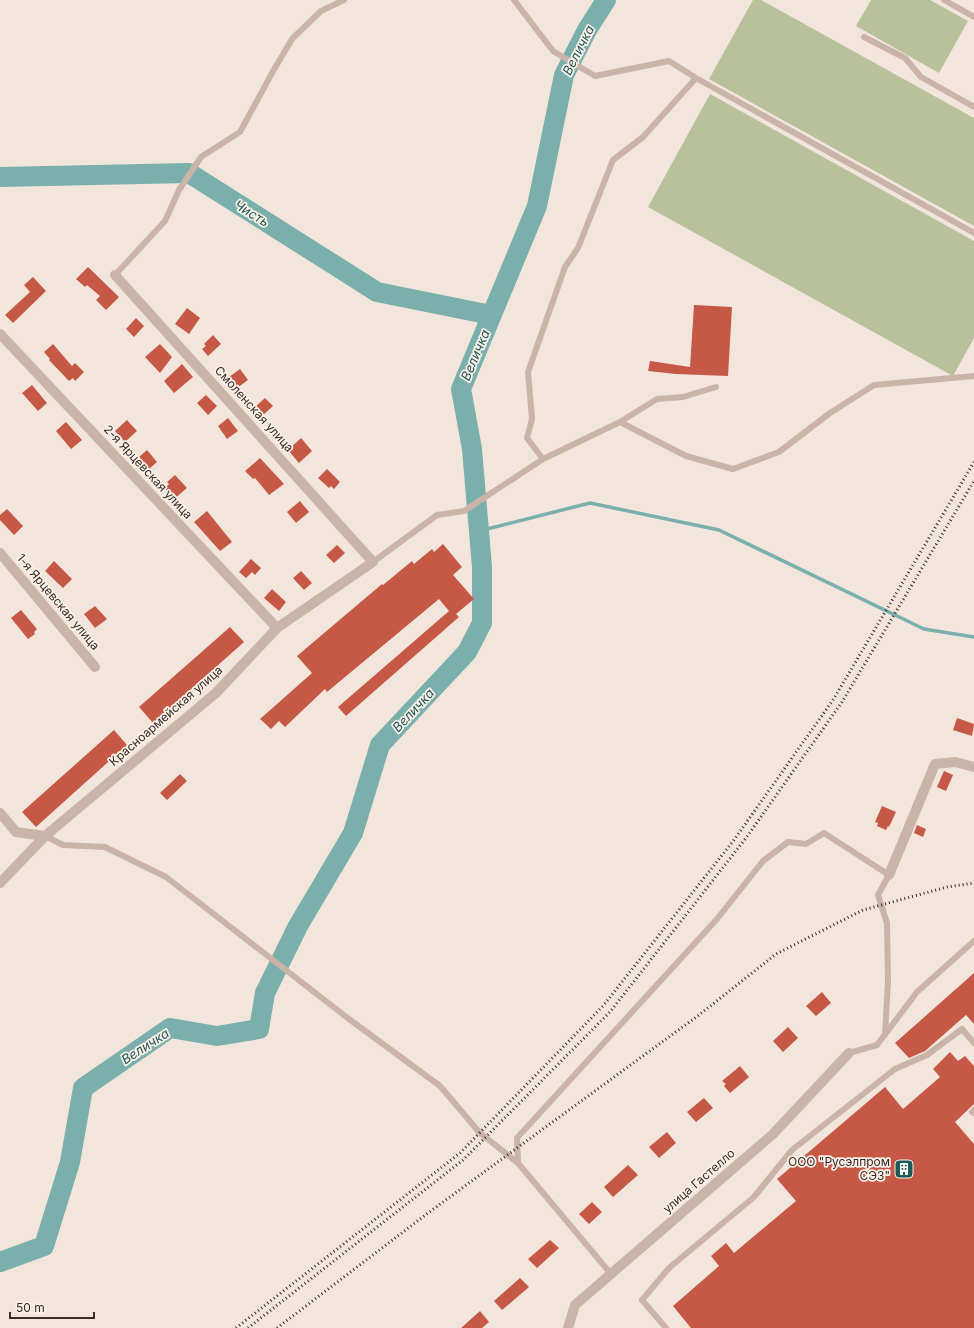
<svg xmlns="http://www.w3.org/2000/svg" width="974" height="1328" viewBox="0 0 974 1328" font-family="Inter,sans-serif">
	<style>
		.green { fill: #b8c19c }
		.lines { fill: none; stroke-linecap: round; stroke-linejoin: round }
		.stream { stroke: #7bafac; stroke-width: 3.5 }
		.river { stroke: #7bafac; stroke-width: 20 }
		.building { fill: #c65946 }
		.lane { stroke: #cab4a8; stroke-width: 6 }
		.street { stroke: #cab4a8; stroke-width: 10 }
		.rail { stroke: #372b28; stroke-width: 3; stroke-dasharray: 1 3; stroke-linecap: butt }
		.labels { text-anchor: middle; stroke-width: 3.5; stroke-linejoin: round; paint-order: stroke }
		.street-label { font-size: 12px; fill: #372b28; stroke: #faf0e8 }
		.poi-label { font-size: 12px; fill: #372b28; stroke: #faf0e8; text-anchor: end }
		.water-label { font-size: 13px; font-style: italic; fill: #1e5857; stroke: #faf0e8 }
	</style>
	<rect width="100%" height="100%" fill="#f2e5dc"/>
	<path class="green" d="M 753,0 L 761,0 L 974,118 L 974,226 L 709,79 Z
		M 871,0 L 930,0 L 968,21 L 939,73 L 856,26 Z
		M 710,94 L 974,241 L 974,338 L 953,376 L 648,207 Z"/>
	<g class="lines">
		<path class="stream" d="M 479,531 L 590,503 L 719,530 L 924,629 L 974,637"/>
		<path class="river" d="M 0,177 L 189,173 L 377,292 L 491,315
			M 0,1262 L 44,1246 L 70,1162 L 83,1088 L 170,1028 L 217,1036 L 259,1029 L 265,993 L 298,926 L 353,833 L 380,745 L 467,652 L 482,623 L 482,567 L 472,449 L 461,389 L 537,206 L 564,75 L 587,30 L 606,0"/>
	</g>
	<path class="building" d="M 88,267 L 119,297 L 106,310 L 96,300 L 100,296 L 87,285 L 85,287 L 76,279 Z
		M 33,277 L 46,291 L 13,323 L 5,315 L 30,292 L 24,285 Z
		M 694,305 L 732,307 L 728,376 L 676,374 L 648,371 L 650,361 L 690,367 Z
		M 187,308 L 200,318 L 189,334 L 175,324 Z
		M 136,318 L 144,326 L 134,337 L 126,329 Z
		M 213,335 L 221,344 L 208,356 L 202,349 L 206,346 L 204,344 Z
		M 53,344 L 72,366 L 75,363 L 84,372 L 75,381 L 73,378 L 69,381 L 49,360 L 50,359 L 44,352 Z
		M 160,344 L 172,357 L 160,373 L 145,357 Z
		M 182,364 L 193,377 L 174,393 L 164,381 Z
		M 240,369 L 248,380 L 237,388 L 229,377 Z
		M 32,385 L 47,403 L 38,411 L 22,393 Z
		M 206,395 L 217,406 L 208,415 L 197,403 Z
		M 265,398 L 273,406 L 262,416 L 254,408 Z
		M 228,418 L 238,431 L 227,439 L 218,426 Z
		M 127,420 L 137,431 L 125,442 L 115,431 Z
		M 66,422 L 82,440 L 71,449 L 56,431 Z
		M 301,438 L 312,451 L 299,463 L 288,450 Z
		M 147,450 L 157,462 L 149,469 L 139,457 Z
		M 260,458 L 284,484 L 269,495 L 255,478 L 253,479 L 245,471 Z
		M 327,469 L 340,482 L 334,489 L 331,486 L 329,488 L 318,478 Z
		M 175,475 L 187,488 L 174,499 L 165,488 L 169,484 L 167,482 Z
		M 300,501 L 309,512 L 296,523 L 287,512 Z
		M 7,509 L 23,526 L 14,535 L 0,520 L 0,515 Z
		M 207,511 L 232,542 L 220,551 L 194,522 Z
		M 443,544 L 462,567 L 453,575 L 474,599 L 456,614 L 459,617 L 346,716 L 338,707 L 449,611 L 439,599 L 327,692 L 325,689 L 285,727 L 279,721 L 271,729 L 260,719 L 312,673 L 297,656 L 382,584 L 383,585 L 412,561 L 414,564 L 432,549 L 434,552 Z
		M 337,545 L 345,553 L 334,563 L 326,555 Z
		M 251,559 L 261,568 L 255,575 L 252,572 L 246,578 L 239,572 Z
		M 54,561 L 72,579 L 63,588 L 45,571 Z
		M 301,571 L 312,583 L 304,590 L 293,578 Z
		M 272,589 L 286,602 L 279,611 L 264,598 Z
		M 95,606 L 107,619 L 95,628 L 84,614 Z
		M 21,610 L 37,629 L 34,632 L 35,634 L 28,639 L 11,618 Z
		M 230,627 L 244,642 L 153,723 L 139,707 Z
		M 957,718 L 974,724 L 972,736 L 953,730 Z
		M 114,730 L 127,745 L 36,827 L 22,812 Z
		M 944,771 L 953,775 L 946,791 L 937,787 Z
		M 180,774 L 187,781 L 167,800 L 160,793 Z
		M 882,806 L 896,812 L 889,827 L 888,826 L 886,830 L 877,826 L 878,823 L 875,822 Z
		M 917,825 L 926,829 L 923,837 L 914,833 Z
		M 974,973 L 974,1024 L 966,1015 L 925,1051 L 909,1058 L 895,1043 Z
		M 822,992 L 831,1003 L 816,1016 L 806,1006 Z
		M 788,1027 L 798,1038 L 783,1052 L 773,1041 Z
		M 950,1052 L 958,1061 L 965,1056 L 974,1066 L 974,1104 L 955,1122 L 974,1144 L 974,1328 L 691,1328 L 673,1306 L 719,1266 L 711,1256 L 726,1243 L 734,1253 L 796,1201 L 777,1179 L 885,1087 L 903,1109 L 940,1077 L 933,1069 Z
		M 740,1066 L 749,1077 L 730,1093 L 724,1086 L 726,1084 L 722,1081 Z
		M 704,1098 L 713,1108 L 696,1122 L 687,1112 Z
		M 667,1132 L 676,1143 L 659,1158 L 649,1147 Z
		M 628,1165 L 638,1175 L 613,1197 L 604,1187 Z
		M 592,1202 L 602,1212 L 589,1224 L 579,1214 Z
		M 550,1240 L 559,1248 L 537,1268 L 528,1259 Z
		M 520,1278 L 529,1287 L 502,1310 L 494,1301 Z
		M 480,1311 L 489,1322 L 482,1328 L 461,1328 Z"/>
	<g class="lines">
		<path class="lane" d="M 514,0 L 553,51 L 595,76 L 669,61 L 696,78
			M 944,0 L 974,17
			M 864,37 L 905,58 L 921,77 L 974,107
			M 115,275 L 165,221 L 179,190 L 201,157 L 240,132 L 272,73 L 292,39 L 321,11 L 344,0
			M 620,422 L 657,399 L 683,397 L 716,387
			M 543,459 L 527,438 L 532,419 L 528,372 L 565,267 L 578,248 L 613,160 L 643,137 L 696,78 L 974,233
			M 373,562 L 437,515 L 464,511 L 543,459 L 620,422 L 686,456 L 733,469 L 779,452 L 830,413 L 874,385 L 974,376
			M 45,836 L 63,845 L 105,847 L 166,877 L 349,1019 L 440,1086 L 480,1133 L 518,1163 L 611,1274
			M 849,1053 L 877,1045 L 917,992 L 974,941
			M 974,1110 L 972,1112 L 974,1113
			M 518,1163 L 517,1138 L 717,919 L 763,861 L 788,842 L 806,844 L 824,833 L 889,875 L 878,895 L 887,923 L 888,982 L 885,1034
			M 666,1328 L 642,1300 L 669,1268 L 754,1197 L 792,1150 L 895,1069 L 927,1055 L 962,1029 L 974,1043"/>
		<path class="street" d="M 0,334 L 277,628
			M 0,553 L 95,667
			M 0,813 L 16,832 L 45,836
			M 889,875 L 935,764 L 955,762 L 974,767
			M 0,883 L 45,836 L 216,693 L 277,628 L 373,562 L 115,275
			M 568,1328 L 575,1305 L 773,1134 L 849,1053"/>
		<path class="rail" d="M 236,1328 L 460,1153 L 603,1006 L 734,840 L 833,700 L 974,462
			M 248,1328 L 463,1160 L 610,1012 L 746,838 L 842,702 L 974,481
			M 277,1328 L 428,1213 L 699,1015 L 776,954 L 863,910 L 947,887 L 974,883"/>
	</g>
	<defs>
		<symbol id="building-square" viewBox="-11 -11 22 22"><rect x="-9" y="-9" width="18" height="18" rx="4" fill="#1e5857" stroke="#faf0e8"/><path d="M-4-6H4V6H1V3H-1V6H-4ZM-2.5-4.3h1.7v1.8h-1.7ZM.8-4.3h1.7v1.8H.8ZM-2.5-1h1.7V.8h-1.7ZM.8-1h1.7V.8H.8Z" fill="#fff"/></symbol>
	</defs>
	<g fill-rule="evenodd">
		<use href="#building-square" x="893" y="1158" width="22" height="22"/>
	</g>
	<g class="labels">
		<g class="street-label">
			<text transform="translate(254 409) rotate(48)" y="4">Смоленская улица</text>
			<text transform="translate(148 472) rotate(47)" y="4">2-я Ярцевская улица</text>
			<text transform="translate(58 602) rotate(50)" y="4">1-я Ярцевская улица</text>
			<text transform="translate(166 716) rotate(-41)" y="4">Красноармейская улица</text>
			<text transform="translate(699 1181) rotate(-41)" y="4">улица Гастелло</text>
		</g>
		<g class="poi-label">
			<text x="890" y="1166">ООО "Русэлпром<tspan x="890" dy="14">СЭЗ"</tspan></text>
		</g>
		<g class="water-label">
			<text transform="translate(578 50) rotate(-63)" y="5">Величка</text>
			<text transform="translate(252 213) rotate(32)" y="5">Чисть</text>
			<text transform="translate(475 355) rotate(-67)" y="5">Величка</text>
			<text transform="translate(413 710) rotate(-47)" y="5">Величка</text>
			<text transform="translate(145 1046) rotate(-33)" y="5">Величка</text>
		</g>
	</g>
	<path d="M10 1312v6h84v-6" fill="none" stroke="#372b28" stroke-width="2"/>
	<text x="16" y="1312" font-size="12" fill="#372b28" stroke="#faf0e8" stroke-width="3" paint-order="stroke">50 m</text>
</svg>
